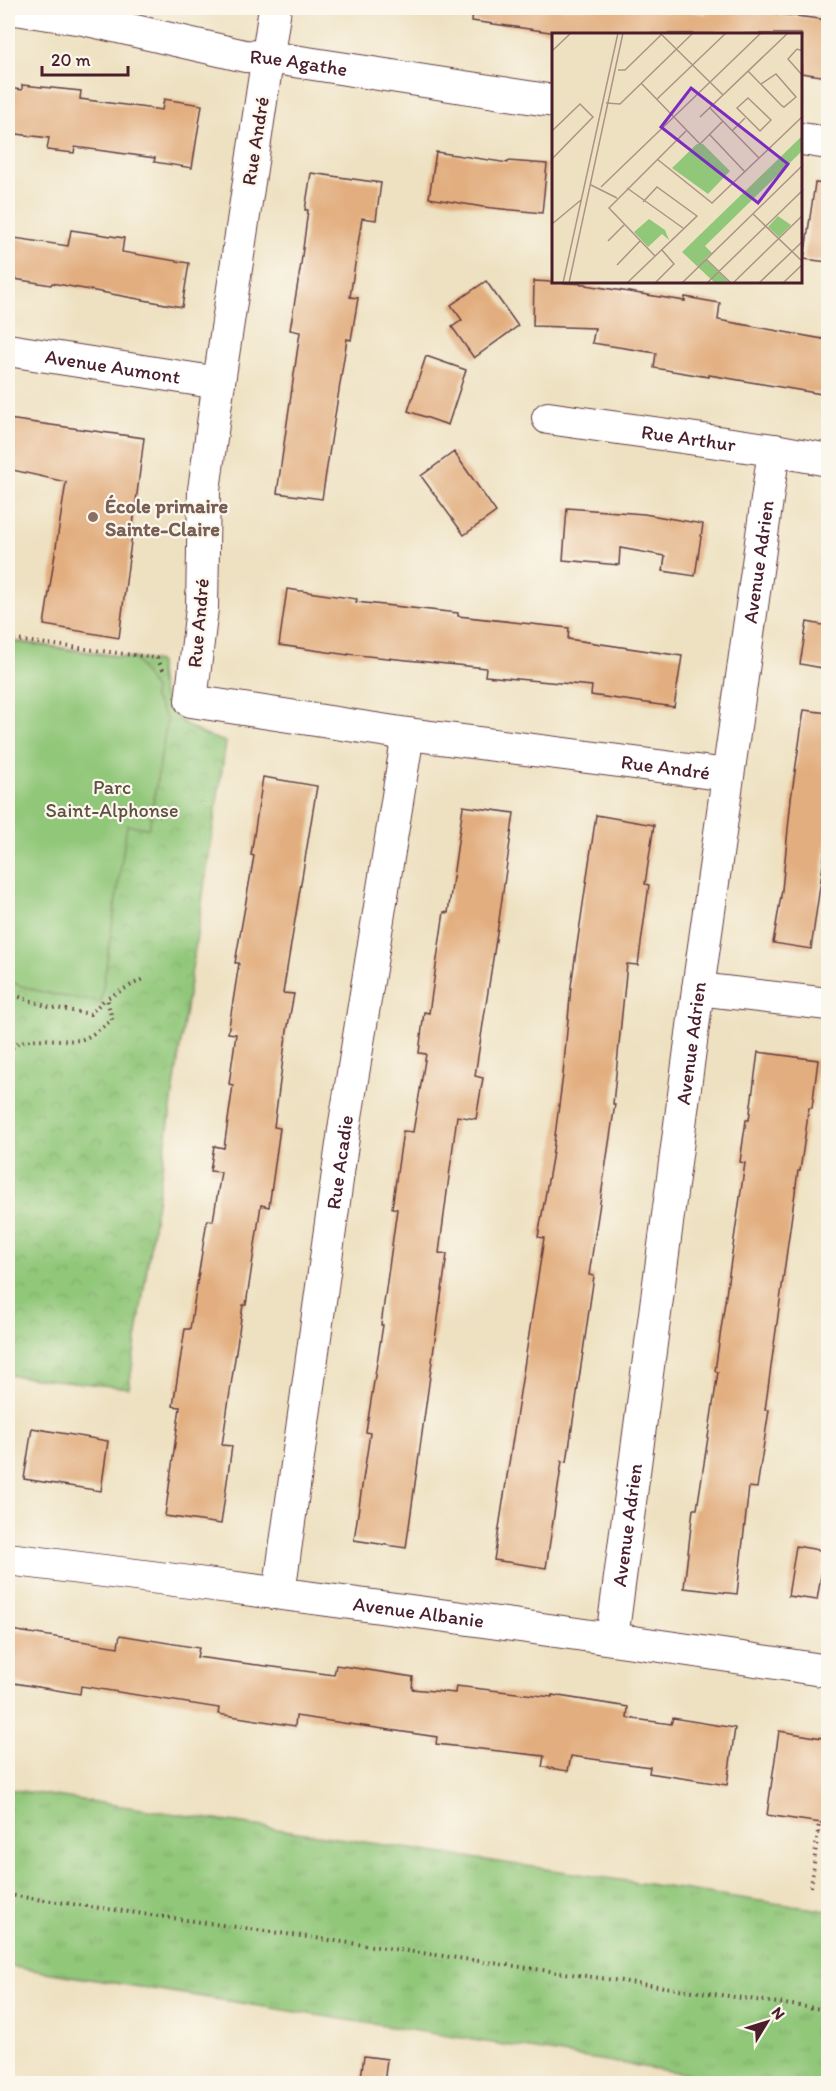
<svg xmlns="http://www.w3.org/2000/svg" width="836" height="2091" viewBox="0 0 836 2091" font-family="Itim,sans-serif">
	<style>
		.grass { fill: url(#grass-tufts); stroke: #6e7352; stroke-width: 1.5 }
		.park { fill: url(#park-crowns); stroke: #6e7352; stroke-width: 1.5 }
		.pitch { fill: #91c779; stroke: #6e7352; stroke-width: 1.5 }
		.building { fill: #e2ae7f }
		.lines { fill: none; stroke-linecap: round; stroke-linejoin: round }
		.minor-casing { stroke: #633c42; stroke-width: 34 }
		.path { stroke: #633c42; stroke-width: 4; stroke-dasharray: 1.5 4.5; stroke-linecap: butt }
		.minor { stroke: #fff; stroke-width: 32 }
		.education-dot { fill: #8d6e63; stroke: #fbf7ec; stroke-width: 2 }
		.labels { text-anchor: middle; stroke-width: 4.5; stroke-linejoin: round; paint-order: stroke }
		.street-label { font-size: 20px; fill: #4a1f2b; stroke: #fbf7ec }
		.education-label { font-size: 20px; font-weight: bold; fill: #785e54; stroke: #fbf7ec; text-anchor: start }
		.park-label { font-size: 20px; fill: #5f5142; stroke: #fbf7ec }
		.inset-road { fill: none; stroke: #ac9385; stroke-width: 1.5 }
		.view { fill: #7b2cbf; fill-opacity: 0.15; stroke: #7b2cbf; stroke-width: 3 }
		.inset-edge { fill: none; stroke: #4a1f2b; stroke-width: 3 }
	</style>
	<defs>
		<pattern id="grass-tufts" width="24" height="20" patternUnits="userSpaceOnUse" patternTransform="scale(1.5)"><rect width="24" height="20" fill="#91c779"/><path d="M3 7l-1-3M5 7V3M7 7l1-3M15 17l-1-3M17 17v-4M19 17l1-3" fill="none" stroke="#7faa69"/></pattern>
		<pattern id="park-crowns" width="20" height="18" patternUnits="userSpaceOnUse" patternTransform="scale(1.5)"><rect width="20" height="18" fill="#91c779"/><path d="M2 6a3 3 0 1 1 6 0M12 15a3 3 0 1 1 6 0" fill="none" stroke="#7faa69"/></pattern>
	</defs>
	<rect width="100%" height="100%" fill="#fbf7ec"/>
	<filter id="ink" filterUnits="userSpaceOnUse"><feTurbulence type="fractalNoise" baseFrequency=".0167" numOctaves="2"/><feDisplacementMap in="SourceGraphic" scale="12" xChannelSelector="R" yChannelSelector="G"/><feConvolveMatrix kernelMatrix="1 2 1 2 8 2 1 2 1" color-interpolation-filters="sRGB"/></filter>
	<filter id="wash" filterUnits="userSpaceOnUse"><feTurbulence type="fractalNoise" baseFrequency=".008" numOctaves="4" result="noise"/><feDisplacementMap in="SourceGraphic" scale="24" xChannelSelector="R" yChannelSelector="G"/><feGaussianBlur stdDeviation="1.35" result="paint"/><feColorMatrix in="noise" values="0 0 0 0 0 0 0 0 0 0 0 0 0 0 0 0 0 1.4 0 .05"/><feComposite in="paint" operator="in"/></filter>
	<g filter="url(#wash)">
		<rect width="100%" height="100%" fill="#eee1c1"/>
		<path class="grass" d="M 8,1789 L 828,1911 L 828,2083 L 744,2083 L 8,1966 Z"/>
		<path class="park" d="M 8,640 L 159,662 C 158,711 181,729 226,742 L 129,1388 L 8,1375 Z"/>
		<path class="pitch" d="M 8,641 L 135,659 L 154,689 L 153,697 L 167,720 L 149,828 L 127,825 L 101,1001 C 68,999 39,993 8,981 Z"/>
		<g id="blocks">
			<path class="building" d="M 473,8 L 668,8 L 706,14 L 707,8 L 730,8 L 828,20 L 828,77 L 801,73 L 801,34 L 564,34 L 472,21 Z
				M 22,85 L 81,91 L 80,99 L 162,110 L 164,99 L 202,105 L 192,168 L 154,162 L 155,158 L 75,147 L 74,153 L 47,150 L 49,138 L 17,134 L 17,132 L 8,131 L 8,88 L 22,90 Z
				M 436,152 L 508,163 L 508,161 L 547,164 L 542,213 L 483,207 L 429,198 Z
				M 311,173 L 381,183 L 376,220 L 362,218 L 350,297 L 358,298 L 351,340 L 347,339 L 322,499 L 277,493 L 300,332 L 290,330 L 301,264 L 308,210 L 305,210 Z
				M 815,183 L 828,184 L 828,262 L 804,259 Z
				M 71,230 L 124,238 L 122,252 L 189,263 L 182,307 L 52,283 L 51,285 L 8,278 L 8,237 L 68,246 Z
				M 486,281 L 518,326 L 474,358 L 452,327 L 462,320 L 451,305 Z
				M 534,281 L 586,284 L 586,285 L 685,301 L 685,297 L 720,303 L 718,320 L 828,340 L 828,395 L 709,375 L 709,377 L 654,368 L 656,353 L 592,343 L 595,328 L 533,326 Z
				M 426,356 L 466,370 L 448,425 L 408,411 Z
				M 8,419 L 144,438 L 119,638 L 44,625 L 66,482 L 8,469 Z
				M 454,452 L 496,512 L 464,535 L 421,476 Z
				M 567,508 L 644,514 L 703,524 L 695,576 L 663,571 L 665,556 L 620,548 L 619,565 L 563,560 Z
				M 287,589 L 357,599 L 356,602 L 458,613 L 458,616 L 569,628 L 568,639 L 682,656 L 674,707 L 591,695 L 592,686 L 485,676 L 486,668 L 348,654 L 348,655 L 279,645 Z
				M 807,622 L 828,626 L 828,669 L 800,664 Z
				M 804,710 L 828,713 L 828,830 L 811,949 L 773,943 L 782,890 L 791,799 Z
				M 263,777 L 317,786 L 283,993 L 294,994 L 286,1036 L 274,1127 L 280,1128 L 269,1207 L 261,1205 L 246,1305 L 243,1305 L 222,1445 L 232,1446 L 221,1524 L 165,1516 L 180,1407 L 173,1406 L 185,1329 L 190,1329 L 207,1220 L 213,1221 L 221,1172 L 210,1171 L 214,1146 L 224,1148 L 233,1085 L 229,1084 L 236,1034 L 228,1033 L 239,963 L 235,963 L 254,856 L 251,855 Z
				M 463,806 L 514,813 L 499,920 L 475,1076 L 483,1078 L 476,1119 L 457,1116 L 439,1253 L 447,1254 L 406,1548 L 354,1540 L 370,1433 L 366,1432 L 383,1325 L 381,1325 L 397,1209 L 392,1208 L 403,1131 L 413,1132 L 426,1054 L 419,1053 L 424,1012 L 429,1013 L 444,912 L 448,913 Z
				M 596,815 L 654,825 L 645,884 L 649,885 L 638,965 L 627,964 L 613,1104 L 615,1104 L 589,1275 L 594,1276 L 567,1462 L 562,1461 L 546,1568 L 494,1560 L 544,1238 L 538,1237 L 552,1158 L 563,1075 L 571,986 Z
				M 758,1052 L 818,1060 L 812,1108 L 809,1108 L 800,1171 L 798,1171 L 780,1301 L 765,1410 L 769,1410 L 757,1488 L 749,1487 L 737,1594 L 684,1588 L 693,1509 L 697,1509 L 718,1372 L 715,1371 L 745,1163 L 740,1162 L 746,1120 L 749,1120 Z
				M 32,1428 L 108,1441 L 101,1491 L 24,1479 Z
				M 796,1546 L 825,1551 L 817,1600 L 788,1596 Z
				M 11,1630 L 118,1647 L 120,1635 L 199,1648 L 197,1657 L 334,1675 L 336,1665 L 413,1677 L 412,1689 L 455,1693 L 456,1686 L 552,1697 L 552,1695 L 628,1707 L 627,1718 L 671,1724 L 673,1718 L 735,1728 L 727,1785 L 649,1773 L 650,1767 L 571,1756 L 568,1771 L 542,1767 L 544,1756 L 436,1744 L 437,1737 L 296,1716 L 295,1726 L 218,1714 L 219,1708 L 81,1686 L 80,1694 L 8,1682 L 8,1652 Z
				M 779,1731 L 828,1739 L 828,1824 L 767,1815 Z
				M 364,2056 L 387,2059 L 384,2084 L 360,2084 Z"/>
		</g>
	</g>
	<g filter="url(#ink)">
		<use href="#blocks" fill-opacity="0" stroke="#633c42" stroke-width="1.5"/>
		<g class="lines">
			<defs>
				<g id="minor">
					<path id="s1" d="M 8,8 L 83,19 L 245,56 L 268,57 L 554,101"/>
					<path id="s2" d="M 275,8 L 216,402 L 204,490 L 202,608 L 191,701 L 408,734 L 728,775"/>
					<path d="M 802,139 L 828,143"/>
					<path id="s3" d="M 8,350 L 219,383"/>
					<path id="s4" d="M 548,418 L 774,450 L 828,460"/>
					<path d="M 698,989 L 828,1004"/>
					<path id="s5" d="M 8,1559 C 282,1593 555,1629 828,1671"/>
					<path id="s6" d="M 279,1593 L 345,1123 L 408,734"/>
					<path id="s7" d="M 612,1638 L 698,989 L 774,450"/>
				</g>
			</defs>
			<use href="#minor" class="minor-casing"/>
			<path class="path" d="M 8,639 L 157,658 L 164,672
				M 8,993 L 49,1007 L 90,1014 L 106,998
				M 8,1052 C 23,1031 58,1043 80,1040 C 90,1038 103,1026 112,1020 L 107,998 L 145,978
				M 818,1833 L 828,1835
				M 811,1887 L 819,1823
				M 8,1895 L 828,2010"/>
			<use href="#minor" class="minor"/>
		</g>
	</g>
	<circle class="education-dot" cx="93" cy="517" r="6"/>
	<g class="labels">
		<g class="street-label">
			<text dy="7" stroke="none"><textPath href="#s1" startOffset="296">Rue Agathe</textPath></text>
			<text transform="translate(255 141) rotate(-81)" y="7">Rue André</text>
			<text dy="7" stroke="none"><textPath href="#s3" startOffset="106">Avenue Aumont</textPath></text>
			<text dy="7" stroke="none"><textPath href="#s4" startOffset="142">Rue Arthur</textPath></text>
			<text dy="7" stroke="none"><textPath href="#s7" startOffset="1086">Avenue Adrien</textPath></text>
			<text transform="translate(198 623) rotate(-85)" y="7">Rue André</text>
			<text dy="7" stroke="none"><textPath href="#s2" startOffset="1178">Rue André</textPath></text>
			<text dy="7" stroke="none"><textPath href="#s7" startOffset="600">Avenue Adrien</textPath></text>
			<text dy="7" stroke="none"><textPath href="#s6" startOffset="435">Rue Acadie</textPath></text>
			<text dy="7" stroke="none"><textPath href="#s7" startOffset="114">Avenue Adrien</textPath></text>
			<text dy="7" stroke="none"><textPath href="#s5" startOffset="414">Avenue Albanie</textPath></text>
		</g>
		<g class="education-label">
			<text x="105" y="513">École primaire<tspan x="105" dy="23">Sainte-Claire</tspan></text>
		</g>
		<g class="park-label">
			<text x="112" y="794">Parc<tspan x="112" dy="23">Saint-Alphonse</tspan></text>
		</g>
	</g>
	<g transform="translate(552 33)">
		<rect width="250" height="250" fill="#eee1c1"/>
		<path d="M 250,103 L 250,118 L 153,213 L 160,220 L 153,226 L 178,250 L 163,250 L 130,219 Z" fill="#91c779"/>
		<path d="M 145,111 L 151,111 L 178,138 L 156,161 L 120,135 ZM 226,183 L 239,192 L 227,204 L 216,194 ZM 97,186 L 113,197 L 117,207 L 110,201 L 96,214 L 82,199 Z" fill="#91c779"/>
		<path d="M 144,112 L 159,126 L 156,128 L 143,132 L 131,125 ZM 152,135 L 168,141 L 157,156 L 139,143 Z" fill="#91c779"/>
		<path class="inset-road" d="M 108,0 L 171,62M 0,18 L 19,0M 251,18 L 245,16 L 236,26 L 251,43M 66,37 L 73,37 L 110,1M 196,38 L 230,73 L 232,74 L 244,64 L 224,41 L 209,51M 89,50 L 148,111 L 171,88M 196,65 L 219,87 L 208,98 L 185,75 ZM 105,66 L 174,0M 54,70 L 68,71 L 141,0M 158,75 L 207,125M 148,84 L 236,0M 0,98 L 28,71 L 41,84 L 0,126M 180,98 L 193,85M 158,102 L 193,139M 105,126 L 160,170 L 251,83M 39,152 L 65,165M 49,154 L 209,0M 75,155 L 131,195M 201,181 L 251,229M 0,191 L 29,167M 56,208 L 72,192M 103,223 L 57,175 L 134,98M 154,226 L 179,250M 65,232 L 88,208M 11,250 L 66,0M 17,250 L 71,0M 75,250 L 145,183 L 105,154 L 91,169M 103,250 L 122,231 L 110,217M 130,250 L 251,132M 155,250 L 251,157M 181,250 L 251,182M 207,250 L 251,208M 231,250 L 251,231"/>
		<path class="view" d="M 139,55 L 236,131 L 206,170 L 109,94 Z"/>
		<rect width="250" height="250" class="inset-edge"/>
	</g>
	<rect width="836" height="2091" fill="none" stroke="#fbf7ec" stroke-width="30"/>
	<g transform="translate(767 2022) rotate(52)" stroke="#fbf7ec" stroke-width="4.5" paint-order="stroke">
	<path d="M0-4.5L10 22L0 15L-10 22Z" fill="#4a1f2b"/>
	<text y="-9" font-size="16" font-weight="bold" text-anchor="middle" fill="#4a1f2b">N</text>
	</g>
	<path d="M42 66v9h86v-9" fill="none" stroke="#4a1f2b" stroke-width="3"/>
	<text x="51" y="66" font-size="18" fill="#4a1f2b" stroke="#fbf7ec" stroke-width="4.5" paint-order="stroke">20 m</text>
</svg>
